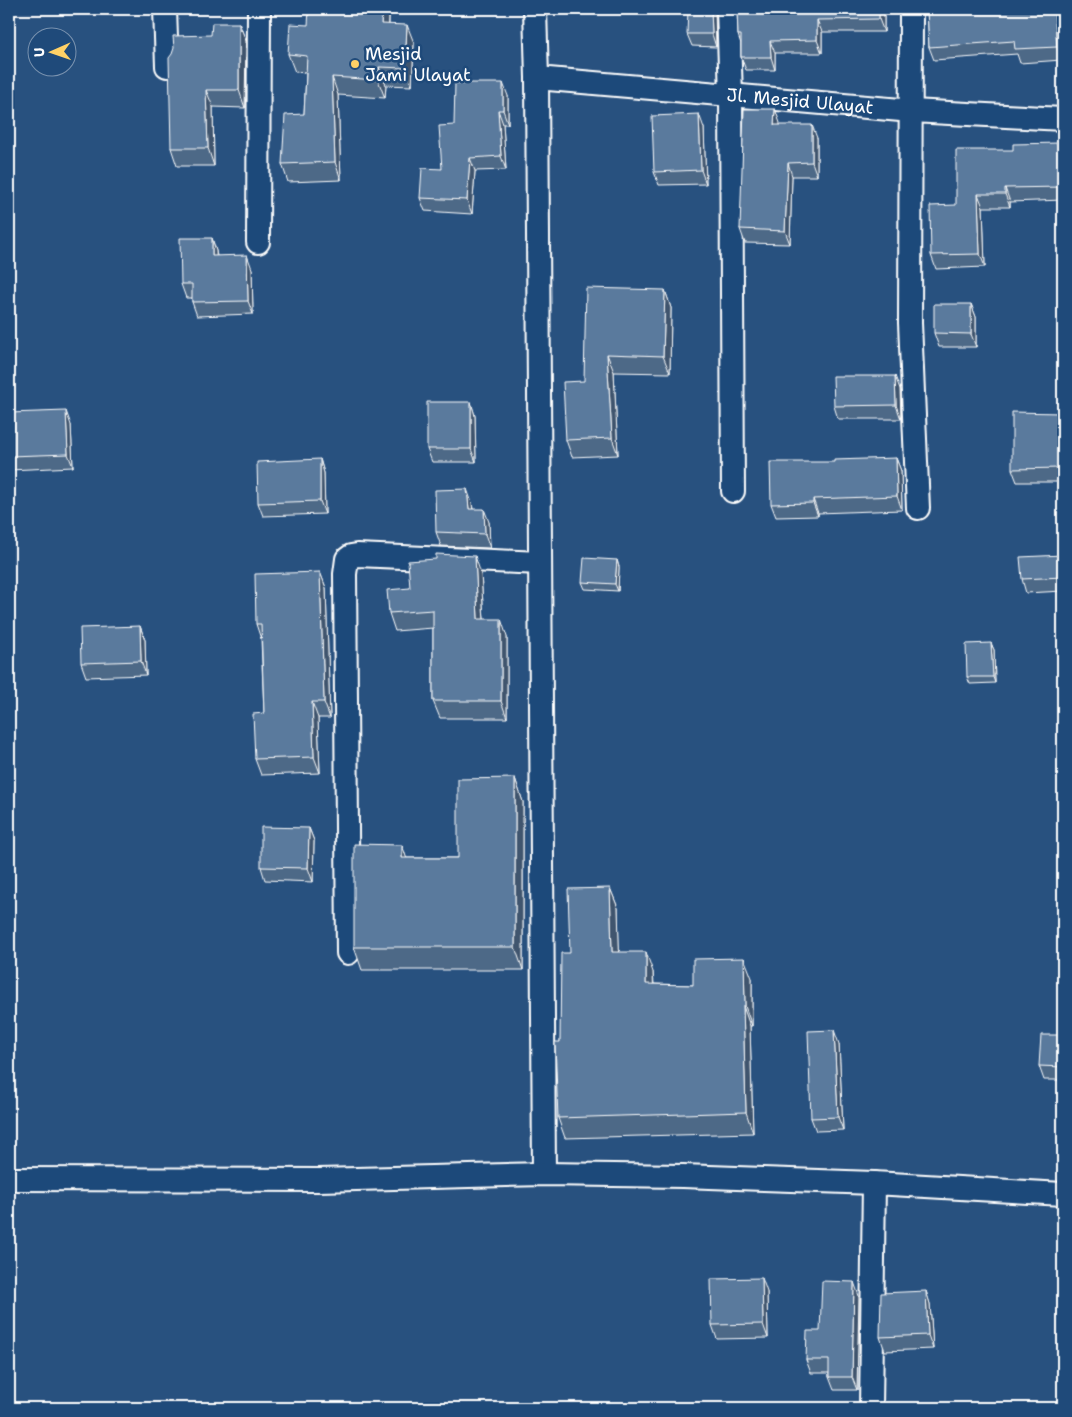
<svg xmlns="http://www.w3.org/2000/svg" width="1072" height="1417" viewBox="0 0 1072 1417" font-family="'Shantell Sans',sans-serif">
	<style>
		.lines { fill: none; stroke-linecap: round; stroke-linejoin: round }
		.minor-casing { stroke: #fff; stroke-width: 26 }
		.minor { stroke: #1f4a7a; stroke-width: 22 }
		.wall { fill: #4d6987; stroke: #fff }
		.shaded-wall { fill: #3f556e; stroke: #fff }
		.building { fill: #5a7a9d; stroke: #fff }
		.poi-dot { fill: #ffd166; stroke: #1f4a7a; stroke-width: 2 }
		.labels { text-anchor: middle; stroke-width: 5; stroke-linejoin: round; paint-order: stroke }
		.poi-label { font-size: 18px; fill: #fff; stroke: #1f4a7a; text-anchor: start }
		.street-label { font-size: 18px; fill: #fff; stroke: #1f4a7a }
	</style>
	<rect width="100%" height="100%" fill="#28517f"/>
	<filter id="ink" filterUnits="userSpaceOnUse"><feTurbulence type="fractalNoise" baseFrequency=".02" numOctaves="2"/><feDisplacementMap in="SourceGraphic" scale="10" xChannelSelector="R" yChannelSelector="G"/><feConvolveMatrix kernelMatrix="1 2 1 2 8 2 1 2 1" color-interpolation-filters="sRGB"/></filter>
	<g filter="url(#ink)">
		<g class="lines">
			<defs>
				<g id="minor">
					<path d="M 165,9 L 167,66"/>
					<path d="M 535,9 L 537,78 L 544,1174"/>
					<path d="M 728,9 L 731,95 L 733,491"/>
					<path d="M 911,9 L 910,323 L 918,508"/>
					<path id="s1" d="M 537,78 L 912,111 L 1063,119"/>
					<path d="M 258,242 L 259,9"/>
					<path d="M 348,953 L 345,574 L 347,559 L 351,556 L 357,555 L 540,563"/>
					<path d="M 9,1179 L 319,1180 L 544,1174 L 683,1176 L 874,1183 L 1063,1194"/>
					<path d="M 871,1408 L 874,1183"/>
				</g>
			</defs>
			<use href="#minor" class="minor-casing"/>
			<use href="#minor" class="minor"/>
		</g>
		<path class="wall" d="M 715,9 L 716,47 L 692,46 L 687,34 Z
			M 737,9 L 884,9 L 884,32 L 822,32 L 822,53 L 775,53 L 775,70 L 746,70 L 741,57 L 741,44 L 738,35 Z
			M 927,9 L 1058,9 L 1062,60 L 1020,63 L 1017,54 L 934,60 L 929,47 Z
			M 389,16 L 389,25 L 414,43 L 412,86 L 386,85 L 385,98 L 338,95 L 341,180 L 288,182 L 282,164 L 304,114 L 306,73 L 295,72 L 288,54 L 308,25 Z
			M 239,23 L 246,41 L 245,108 L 213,107 L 214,166 L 177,166 L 171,148 L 211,35 Z
			M 508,96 L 508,124 L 503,124 L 506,170 L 475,171 L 472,214 L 425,211 L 420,198 L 442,169 L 454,125 Z
			M 775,109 L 780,125 L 817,138 L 817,176 L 792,176 L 790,244 L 745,243 L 740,229 Z
			M 704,128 L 706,184 L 659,185 L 654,172 Z
			M 1013,150 L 1063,156 L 1063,200 L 1010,202 L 1010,207 L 983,207 L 985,267 L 936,269 L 931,255 L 956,205 Z
			M 212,238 L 216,251 L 217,256 L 252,269 L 253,314 L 197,316 L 192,302 L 192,298 L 186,298 L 181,284 Z
			M 665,290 L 671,308 L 670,373 L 614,372 L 618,455 L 572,457 L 566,440 L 584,381 Z
			M 971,304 L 976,317 L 976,347 L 939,347 L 934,333 Z
			M 900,389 L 901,419 L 838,419 L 834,406 Z
			M 471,402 L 475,416 L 476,462 L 432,462 L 427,449 Z
			M 9,413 L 71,425 L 73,467 L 9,470 Z
			M 1063,423 L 1063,482 L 1017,482 L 1012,469 Z
			M 896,458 L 901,471 L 902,510 L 818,513 L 818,516 L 776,517 L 771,504 Z
			M 320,459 L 324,473 L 325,514 L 263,516 L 258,503 Z
			M 472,503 L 473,509 L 489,522 L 490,548 L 441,546 L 436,532 Z
			M 1063,555 L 1063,591 L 1026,593 L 1022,579 Z
			M 617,560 L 619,567 L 618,591 L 585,589 L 582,582 Z
			M 320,572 L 326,588 L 330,718 L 318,718 L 320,773 L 261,775 L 255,759 L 264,713 L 261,639 L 256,624 Z
			M 481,574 L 484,619 L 507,637 L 507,718 L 440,718 L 433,701 L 433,628 L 395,631 L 389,613 L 410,588 Z
			M 140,626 L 145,640 L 146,675 L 86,677 L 81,663 Z
			M 991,643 L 994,650 L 995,683 L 970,684 L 967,677 Z
			M 515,778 L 523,802 L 523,970 L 362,970 L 354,947 L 402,845 L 406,858 L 458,858 Z
			M 309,828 L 314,841 L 313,882 L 265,880 L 261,867 Z
			M 610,888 L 618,908 L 619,952 L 653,972 L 654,984 L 693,985 L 752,978 L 752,1026 L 750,1026 L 753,1133 L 565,1138 L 558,1118 L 560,1042 L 570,953 Z
			M 1063,1035 L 1063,1080 L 1044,1080 L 1039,1066 Z
			M 839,1044 L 843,1130 L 816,1131 L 811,1118 Z
			M 926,1291 L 930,1304 L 933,1349 L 885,1351 L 880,1337 Z
			M 767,1292 L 768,1338 L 717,1339 L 712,1325 Z
			M 859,1296 L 857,1390 L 834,1390 L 829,1377 L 829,1373 L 811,1373 L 806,1360 L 820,1331 Z"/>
		<path class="shaded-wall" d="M 382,9 L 386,9 L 389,16 L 388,42 L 381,24 Z
			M 711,9 L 715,9 L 716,47 L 712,34 Z
			M 879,9 L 884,9 L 884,32 L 879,19 Z
			M 1054,9 L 1058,9 L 1062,60 L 1057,47 Z
			M 817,20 L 822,32 L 822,53 L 817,40 Z
			M 239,23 L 246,41 L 245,108 L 239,90 Z
			M 407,25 L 414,43 L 412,86 L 405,68 Z
			M 770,41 L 775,53 L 775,70 L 771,57 Z
			M 379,67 L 386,85 L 385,98 L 378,80 Z
			M 332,77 L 338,95 L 341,180 L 335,162 Z
			M 503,83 L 508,96 L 508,124 L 503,110 Z
			M 206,90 L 213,107 L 214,166 L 208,148 Z
			M 775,109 L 780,123 L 779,138 L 774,125 Z
			M 498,110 L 503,124 L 506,170 L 501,156 Z
			M 699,114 L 704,128 L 706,184 L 701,170 Z
			M 812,125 L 817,138 L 817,176 L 812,162 Z
			M 1059,143 L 1063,156 L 1063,175 L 1059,163 Z
			M 470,158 L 475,171 L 472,214 L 467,200 Z
			M 788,163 L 792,176 L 790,244 L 785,231 Z
			M 1005,188 L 1010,202 L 1010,207 L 1005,194 Z
			M 978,194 L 983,207 L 985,267 L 980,254 Z
			M 212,238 L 216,251 L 217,270 L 212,256 Z
			M 247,255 L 252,269 L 253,314 L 248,301 Z
			M 665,290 L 671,308 L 670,373 L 663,356 Z
			M 971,304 L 976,317 L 976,347 L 971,334 Z
			M 607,354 L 614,372 L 618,455 L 612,438 Z
			M 895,376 L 900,389 L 901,419 L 896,405 Z
			M 471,402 L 475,416 L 476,462 L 471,449 Z
			M 66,411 L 71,425 L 73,467 L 68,454 Z
			M 1060,413 L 1063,423 L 1063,478 L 1060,468 Z
			M 896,458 L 901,471 L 902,510 L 897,496 Z
			M 320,459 L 324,473 L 325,514 L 320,501 Z
			M 467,489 L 472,503 L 474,523 L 469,509 Z
			M 813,499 L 818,513 L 818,516 L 813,503 Z
			M 484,509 L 489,522 L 490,548 L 485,534 Z
			M 475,556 L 481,574 L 485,637 L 478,619 Z
			M 617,560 L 619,567 L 618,591 L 615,584 Z
			M 320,572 L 326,588 L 330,718 L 324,702 Z
			M 501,619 L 507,637 L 507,718 L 501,701 Z
			M 140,626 L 145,640 L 146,675 L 141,661 Z
			M 991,643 L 994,650 L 995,683 L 993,677 Z
			M 312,702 L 318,718 L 320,773 L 314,757 Z
			M 515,778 L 523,802 L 523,970 L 515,947 Z
			M 309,828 L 314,841 L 313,882 L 308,868 Z
			M 402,845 L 410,868 L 402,858 Z
			M 610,888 L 618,908 L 620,973 L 612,952 Z
			M 646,952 L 653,972 L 654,1005 L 646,984 Z
			M 744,958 L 752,978 L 752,1026 L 745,1006 Z
			M 743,1006 L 750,1026 L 753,1133 L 746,1112 Z
			M 834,1030 L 839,1044 L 843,1130 L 838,1117 Z
			M 762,1278 L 767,1292 L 768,1338 L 763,1324 Z
			M 854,1282 L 859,1296 L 857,1390 L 852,1377 Z
			M 926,1291 L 930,1304 L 933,1349 L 928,1335 Z"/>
		<path class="building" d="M 309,9 L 382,9 L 381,24 L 407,25 L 405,68 L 379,67 L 378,80 L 332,77 L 335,162 L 282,164 L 285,115 L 304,114 L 307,56 L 288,54 L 290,24 L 308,25 Z
			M 688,9 L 711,9 L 712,34 L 687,34 Z
			M 737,9 L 879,9 L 879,19 L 817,20 L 817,40 L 770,41 L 771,57 L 741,57 L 741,35 L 738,35 Z
			M 927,9 L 1054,9 L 1057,47 L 1015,49 L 1014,41 L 929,47 Z
			M 212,23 L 239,23 L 239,90 L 206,90 L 208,148 L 171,148 L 169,58 L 172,54 L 174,48 L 173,36 L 211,35 Z
			M 455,83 L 503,83 L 503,110 L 498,110 L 501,156 L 470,158 L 467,200 L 420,198 L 422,168 L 442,169 L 439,126 L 454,125 Z
			M 744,109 L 775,109 L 774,125 L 812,125 L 812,162 L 788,163 L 785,231 L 740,229 Z
			M 699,114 L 701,170 L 654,172 L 652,116 Z
			M 1059,143 L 1059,163 L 1063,163 L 1063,187 L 1005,188 L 1005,194 L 978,194 L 980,254 L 931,255 L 930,206 L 956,205 L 956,150 L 1013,150 L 1013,144 Z
			M 180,238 L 212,238 L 212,256 L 247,255 L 248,301 L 192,302 L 192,284 L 181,284 Z
			M 586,288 L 665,290 L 663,356 L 607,354 L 612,438 L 566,440 L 563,382 L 584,381 Z
			M 934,304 L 971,304 L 971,334 L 934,333 Z
			M 833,376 L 895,376 L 896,405 L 834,406 Z
			M 427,402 L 471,402 L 471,449 L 427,449 Z
			M 66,411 L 68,454 L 9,456 L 9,413 Z
			M 1012,412 L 1060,413 L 1060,468 L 1012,469 Z
			M 896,458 L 897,496 L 813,499 L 813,503 L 771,504 L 770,462 L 834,462 L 834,460 Z
			M 320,459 L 320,501 L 258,503 L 257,462 Z
			M 467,489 L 469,509 L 484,509 L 485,534 L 436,532 L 435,490 Z
			M 436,554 L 475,556 L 478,619 L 501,619 L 501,701 L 433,701 L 433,610 L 389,613 L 387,590 L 410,588 L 408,561 L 436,559 Z
			M 1063,555 L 1063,577 L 1022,579 L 1020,557 Z
			M 584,558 L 617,560 L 615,584 L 582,582 Z
			M 320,572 L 324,702 L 312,702 L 314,757 L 255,759 L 253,714 L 264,713 L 261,624 L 256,624 L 255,574 Z
			M 140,626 L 141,661 L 81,663 L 80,628 Z
			M 991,643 L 993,677 L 967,677 L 966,644 Z
			M 515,778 L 515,947 L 354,947 L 354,844 L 402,845 L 402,858 L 458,858 L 458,779 Z
			M 261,827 L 309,828 L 308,868 L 261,867 Z
			M 610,888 L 612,952 L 646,952 L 646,984 L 693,985 L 693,959 L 744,958 L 745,1006 L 743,1006 L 746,1112 L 558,1118 L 555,1042 L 560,1042 L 561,953 L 570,953 L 568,889 Z
			M 834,1030 L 838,1117 L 811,1118 L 808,1031 Z
			M 1041,1035 L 1063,1035 L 1063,1067 L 1039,1066 Z
			M 762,1278 L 763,1324 L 712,1325 L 711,1279 Z
			M 822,1281 L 854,1282 L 852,1377 L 829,1377 L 829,1360 L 806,1360 L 807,1331 L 820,1331 Z
			M 926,1291 L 928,1335 L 880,1337 L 881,1293 Z"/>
	</g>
	<circle class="poi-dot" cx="355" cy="64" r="5"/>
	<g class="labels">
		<g class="poi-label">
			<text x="365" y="60">Mesjid<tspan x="365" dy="21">Jami Ulayat</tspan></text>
		</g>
		<g class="street-label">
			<text dy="6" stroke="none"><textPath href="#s1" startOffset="264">Jl. Mesjid Ulayat</textPath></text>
		</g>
	</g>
	<rect width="1072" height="1417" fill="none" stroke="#1f4a7a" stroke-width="30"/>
	<rect x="15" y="15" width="1042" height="1387" fill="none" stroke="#fff" stroke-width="2" filter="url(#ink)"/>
	<g transform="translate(52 52) rotate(268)"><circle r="24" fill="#1f4a7a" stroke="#7992af"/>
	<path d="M0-4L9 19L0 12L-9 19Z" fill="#ffd166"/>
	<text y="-8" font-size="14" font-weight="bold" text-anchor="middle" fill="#ffffff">U</text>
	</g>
</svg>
